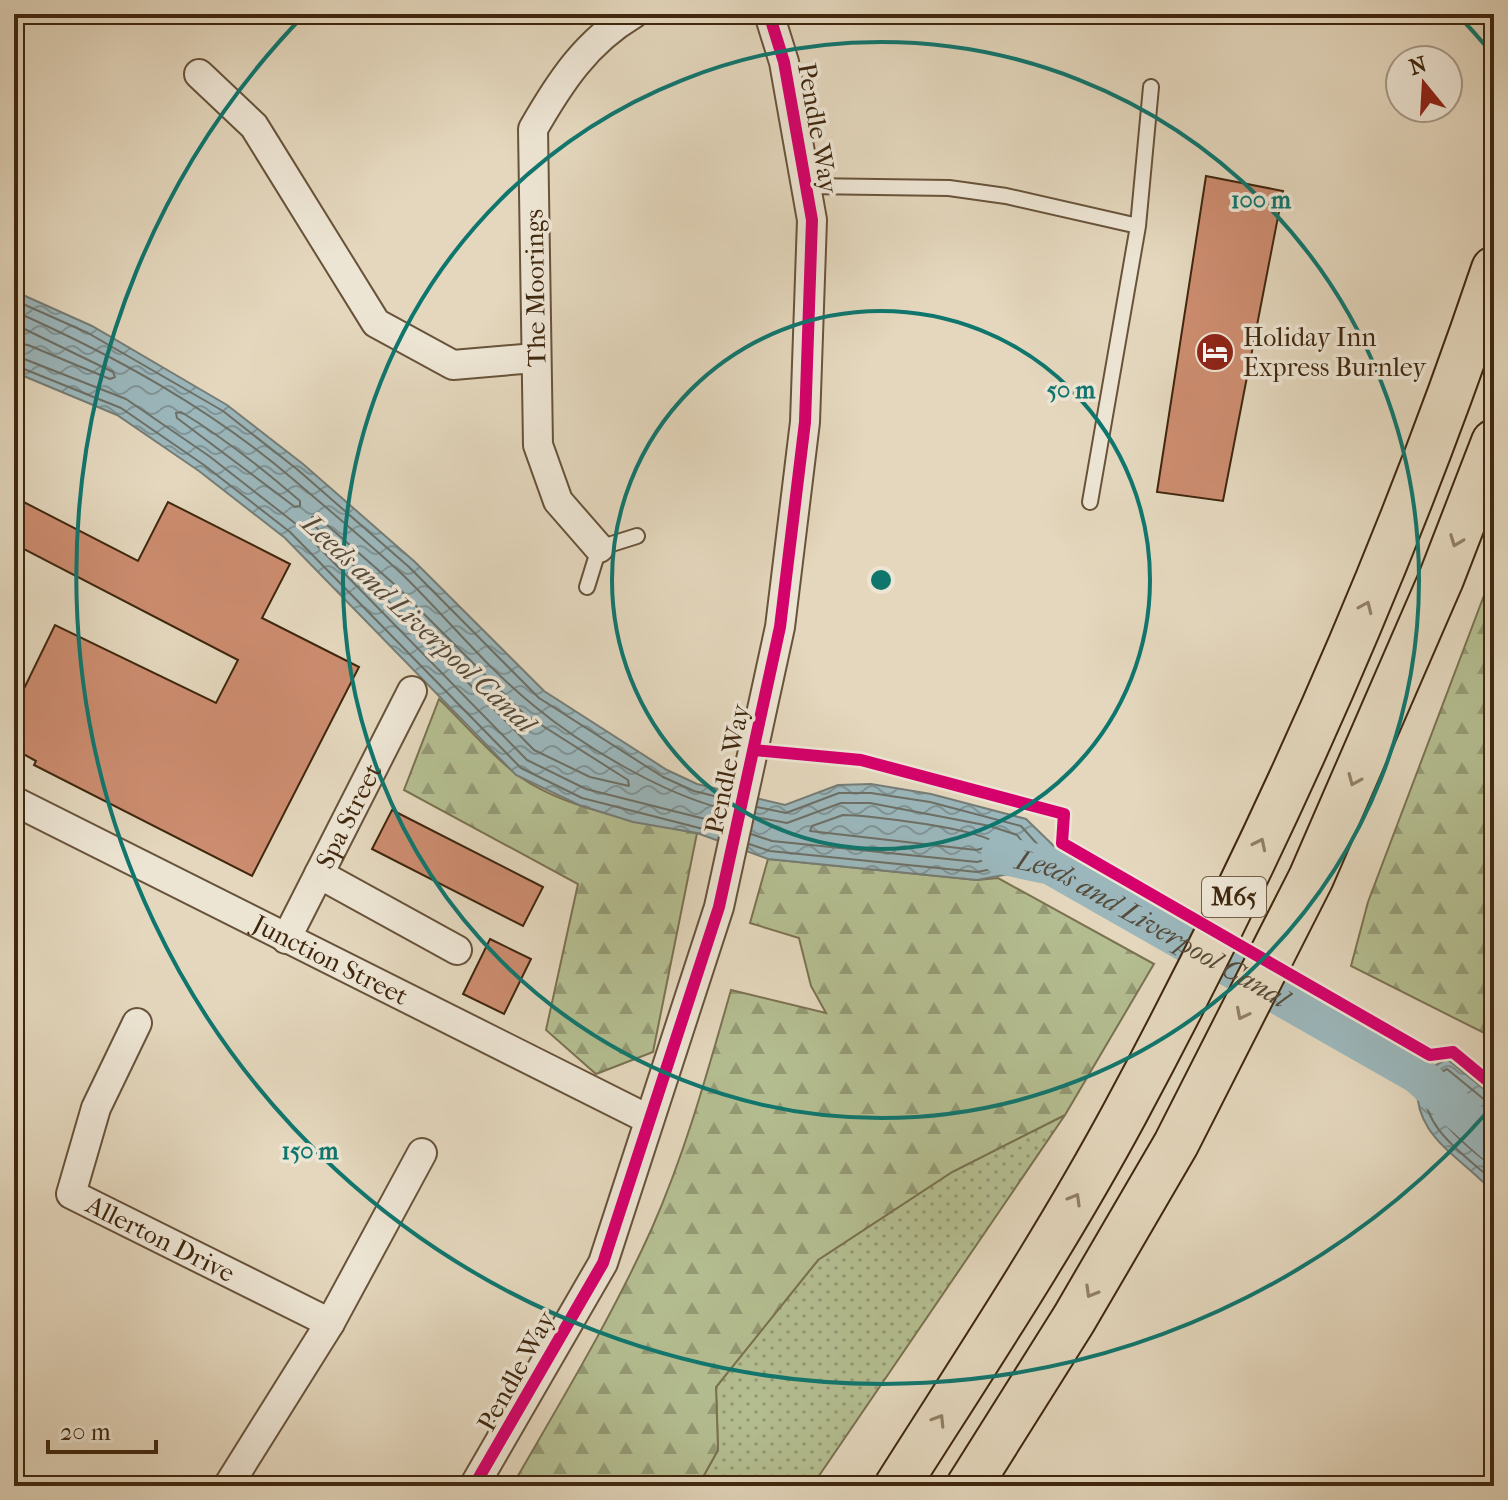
<svg xmlns="http://www.w3.org/2000/svg" width="1508" height="1500" viewBox="0 0 1508 1500" font-family="'IM FELL French Canon',serif">
	<style>
		.grass { fill: url(#grass-dots); stroke: #7a7250; stroke-width: 2 }
		.forest { fill: url(#forest-firs); stroke: #7a7250; stroke-width: 2 }
		.water { fill: url(#water-waves); stroke: #767d76; stroke-width: 2 }
		.lines { fill: none; stroke-linecap: round; stroke-linejoin: round }
		.shore { stroke: #6d6f65; stroke-width: 2 }
		.canal { stroke: #9bb7bc; stroke-width: 38 }
		.building { fill: #cc8c6f; stroke: #3f270e; stroke-width: 2 }
		.service-casing { stroke: #68533a; stroke-width: 18 }
		.minor-casing { stroke: #68533a; stroke-width: 32 }
		.motorway-casing { stroke: #3f270e; stroke-width: 48 }
		.service { stroke: #ede5d4; stroke-width: 14 }
		.minor { stroke: #ede5d4; stroke-width: 28 }
		.motorway { stroke: #e4d7bd; stroke-width: 44 }
		.cycleway-casing { stroke: #ede5d4; stroke-width: 17 }
		.cycleway { stroke: #d6006c; stroke-width: 12 }
		.oneway { stroke: #927f66 }
		.ring { fill: none; stroke: #0f766e; stroke-width: 4 }
		.labels { text-anchor: middle; stroke-width: 7; stroke-linejoin: round; paint-order: stroke }
		.shield { fill: #ede5d4; stroke: #736049; stroke-width: 2 }
		.shield-label { font-size: 24px; font-weight: bold; fill: #3f270e }
		.street-label { font-size: 26px; fill: #3f270e; stroke: #ede5d4 }
		.poi-label { font-size: 26px; fill: #3f270e; stroke: #ede5d4; text-anchor: start }
		.water-label { font-size: 28px; font-style: italic; fill: #564b3a; stroke: #ede5d4 }
		.centre { fill: #0f766e; stroke: #ede5d4; stroke-width: 4 }
		.ring-label { font-size: 24px; text-anchor: middle; font-weight: bold; fill: #0f766e; stroke: #ede5d4; stroke-width: 7; stroke-linejoin: round; paint-order: stroke }
	</style>
	<defs>
		<pattern id="grass-dots" width="8" height="8" patternUnits="userSpaceOnUse" patternTransform="scale(2)"><rect width="8" height="8" fill="#b4be91"/><path d="M2 2h.1M6 6h.1" fill="none" stroke="#949a75" stroke-width="1.8" stroke-linecap="round"/></pattern>
		<pattern id="forest-firs" width="22" height="20" patternUnits="userSpaceOnUse" patternTransform="scale(2)"><rect width="22" height="20" fill="#b4be91"/><path d="M5 1l3.5 6h-7zM16 11l3.5 6h-7z" fill="#949a75"/></pattern>
		<pattern id="water-waves" width="16" height="10" patternUnits="userSpaceOnUse" patternTransform="scale(2)"><rect width="16" height="10" fill="#9bb7bc"/><path d="M0 5q4-4 8 0t8 0" fill="none" stroke="#809597"/></pattern>
	</defs>
	<rect width="100%" height="100%" fill="#e4d7bd"/>
	<filter id="stains"><feTurbulence type="fractalNoise" baseFrequency=".0025" numOctaves="4"/><feColorMatrix values="0 0 0 0 .2 0 0 0 0 .09 0 0 0 0 .02 0 0 0 .5 -.17"/></filter>
	<radialGradient id="worn" r=".72"><stop offset=".6" stop-color="#630" stop-opacity="0"/><stop offset="1" stop-color="#630" stop-opacity=".3"/></radialGradient>
	<path class="grass" d="M 1065,1115 L 812,1486 L 698,1486 L 718,1450 L 716,1387 L 818,1260 L 952,1172 Z"/>
	<path class="forest" d="M 1494,569 L 1494,1038 L 1351,966 L 1368,902 Z
		M 439,699 C 464,723 488,752 515,773 C 559,808 643,823 697,833 L 653,1052 L 596,1074 L 546,1030 L 578,884 L 404,790 Z
		M 768,859 L 977,880 L 998,878 L 1154,964 L 1065,1115 L 952,1172 L 818,1260 L 716,1387 L 718,1450 L 698,1486 L 512,1486 C 561,1401 612,1317 652,1228 C 686,1151 708,1070 731,990 L 826,1013 L 811,986 L 799,938 L 750,923 Z"/>
	<path class="water" d="M 14,291 L 92,326 L 227,405 L 303,464 L 415,562 L 544,691 L 667,770 L 697,784 L 785,805 L 838,785 L 871,784 L 931,794 L 1026,819 L 1057,849 L 1051,866 L 977,880 L 768,859 L 697,833 L 633,822 L 579,805 L 516,775 L 285,538 L 199,471 L 117,415 L 14,372 Z
		M 1447,1059 L 1494,1097 L 1494,1193 C 1459,1154 1409,1136 1418,1075 Z"/>
	<g class="lines">
		<path class="shore" d="M 14,300 L 88,333 L 223,411 L 298,470 L 409,567 L 539,698 L 663,777 L 694,791 L 726,799
			M 14,311 C 115,356 210,408 294,480 C 331,512 369,543 404,576 C 447,618 486,667 533,705 C 582,746 663,794 724,809
			M 14,324 L 113,372 L 115,377 L 110,379 L 28,345 L 14,343
			M 14,355 L 126,399 L 209,456 L 296,524 L 527,760 L 586,789 L 721,823
			M 14,365 L 121,408 L 204,465 L 290,532 L 521,768 L 582,798 L 719,833
			M 181,412 C 223,437 263,469 300,501 L 300,506 L 295,507 L 177,418 L 176,413 Z
			M 312,517 L 318,517 L 394,584 L 524,714 L 628,780 L 629,786 L 590,777 L 534,750 L 312,523 Z
			M 843,815 C 867,815 987,829 997,845 L 976,850 L 810,831 L 812,826 Z
			M 751,834 L 772,841 L 977,862 L 1028,849 L 1017,835 L 990,826 L 870,803 L 841,803 L 787,823 L 755,817
			M 749,844 L 770,851 L 977,872 L 1043,859 L 1046,854 L 1021,826 L 930,802 L 871,793 L 839,793 L 786,813 L 757,807
			M 1494,1103 L 1486,1101 L 1447,1069 L 1425,1081 C 1418,1126 1464,1155 1494,1181
			M 1494,1113 L 1482,1110 L 1446,1082 L 1434,1087 C 1429,1121 1472,1149 1494,1168
			M 1494,1125 L 1478,1122 L 1461,1109 L 1455,1111 L 1461,1122 L 1494,1152"/>
		<path class="canal" id="s1" d="M 1000,855 L 1051,866 L 1418,1075 L 1494,1143"/>
	</g>
	<path class="building" d="M 1206,176 L 1283,191 L 1223,501 L 1157,492 Z
		M 14,497 L 138,561 L 168,502 L 290,564 L 262,618 L 359,667 L 252,876 L 34,765 L 36,761 L 14,749 L 14,709 L 55,625 L 216,703 L 238,660 L 14,544 Z
		M 392,810 L 543,887 L 523,926 L 372,849 Z
		M 490,939 L 531,959 L 504,1014 L 463,994 Z"/>
	<g class="lines">
		<defs>
			<path id="service" d="M 806,186 L 949,188 L 1006,196 L 1138,226 L 1151,87
				M 1090,502 L 1138,226
				M 587,587 L 599,548 L 637,536"/>
			<g id="minor">
				<path d="M 199,74 L 254,126 L 376,323 L 453,365 L 535,358"/>
				<path d="M 599,548 L 558,501 L 538,445 L 533,129 C 560,82 586,42 633,14"/>
				<path id="s2" d="M 14,801 L 648,1119"/>
				<path d="M 319,874 L 457,950"/>
				<path id="s3" d="M 286,939 L 412,691"/>
				<path id="s4" d="M 137,1023 L 96,1108 L 71,1194 L 330,1323"/>
				<path d="M 228,1486 L 330,1323 L 422,1153"/>
				<path d="M 474,1486 L 603,1263 L 719,907 L 780,627 L 805,422 L 812,220 L 784,62 L 769,14"/>
			</g>
			<path id="motorway" d="M 897,1486 C 975,1363 1056,1241 1125,1113 C 1270,843 1396,560 1494,269
				M 969,1486 L 1074,1319 L 1176,1144 L 1311,878 L 1441,579 L 1494,442"/>
		</defs>
		<use href="#service" class="service-casing"/>
		<use href="#minor" class="minor-casing"/>
		<use href="#motorway" class="motorway-casing"/>
		<use href="#service" class="service"/>
		<use href="#minor" class="minor"/>
		<use href="#motorway" class="motorway"/>
		<defs>
			<path id="cycleway" d="M 754,750 L 861,760 L 1064,814 L 1062,843 L 1430,1055 L 1453,1052 L 1494,1086
				M 474,1486 L 603,1263 L 719,907 L 780,627 L 805,422 L 812,220 L 784,62 L 769,14"/>
		</defs>
		<use href="#cycleway" class="cycleway-casing"/>
		<use href="#cycleway" class="cycleway"/>
	</g>
	<defs><path id="oneway-chevron" d="M-2-3.5L2.5 0L-2 3.5" fill="none" stroke-width="1.6" stroke-linecap="round" stroke-linejoin="round" transform="scale(2)"/></defs>
	<g class="oneway">
		<use href="#oneway-chevron" transform="translate(1456 541) rotate(111)"/>
		<use href="#oneway-chevron" transform="translate(1366 607) rotate(-66)"/>
		<use href="#oneway-chevron" transform="translate(1354 780) rotate(113)"/>
		<use href="#oneway-chevron" transform="translate(1260 844) rotate(-64)"/>
		<use href="#oneway-chevron" transform="translate(1242 1014) rotate(117)"/>
		<use href="#oneway-chevron" transform="translate(1075 1199) rotate(-60)"/>
		<use href="#oneway-chevron" transform="translate(1091 1292) rotate(120)"/>
		<use href="#oneway-chevron" transform="translate(939 1420) rotate(-58)"/>
	</g>
	<g class="ring">
		<circle cx="881" cy="580" r="269"/>
		<circle cx="881" cy="580" r="538"/>
		<path d="M1490 1109A807 807 0 1 1 305 14M1457 14A807 807 0 0 1 1490 51"/>
	</g>
	<defs>
		<symbol id="hotel-disc" viewBox="-11 -11 22 22"><circle r="9.5" fill="#8f2418" stroke="#ede5d4"/><path d="M-6-4.5h1.5V1H6V5H4.5V3h-9V5H-6ZM-4 0a1.8 1.8 0 1 1 3.6 0ZM.5 0V-2.5h3Q6-2.5 6 0Z" fill="#fff"/></symbol>
	</defs>
	<g fill-rule="evenodd">
		<use href="#hotel-disc" x="1193" y="330" width="44" height="44"/>
	</g>
	<g class="labels">
		<rect class="shield" x="1202" y="877" width="64" height="40" rx="6"/>
		<g class="shield-label">
			<text x="1234" y="905">M65</text>
		</g>
		<g class="street-label">
			<text transform="translate(818 128) rotate(80)" y="9">Pendle Way</text>
			<text transform="translate(535 288) rotate(-91)" y="9">The Moorings</text>
			<text transform="translate(727 769) rotate(-78)" y="9">Pendle Way</text>
			<text dy="9" stroke="none"><textPath href="#s3" startOffset="138">Spa Street</textPath></text>
			<text dy="9" stroke="none"><textPath href="#s2" startOffset="354">Junction Street</textPath></text>
			<text dy="9" stroke="none"><textPath href="#s4" startOffset="284">Allerton Drive</textPath></text>
			<text transform="translate(516 1371) rotate(-61)" y="9">Pendle Way</text>
		</g>
		<g class="poi-label">
			<text x="1243" y="346">Holiday Inn<tspan x="1243" dy="30">Express Burnley</tspan></text>
		</g>
		<g class="water-label">
			<text transform="translate(419 623) rotate(43)" y="10">Leeds and Liverpool Canal</text>
			<text dy="10" stroke="none"><textPath href="#s1" startOffset="170">Leeds and Liverpool Canal</textPath></text>
		</g>
	</g>
	<circle cx="881" cy="580" r="12" class="centre"/>
	<g class="ring-label">
		<text x="1261" y="208">100 m</text>
		<text x="1071" y="398">50 m</text>
		<text x="310" y="1159">150 m</text>
	</g>
	<rect width="1508" height="1500" fill="none" stroke="#e4d7bd" stroke-width="48"/>
	<rect x="16" y="16" width="1476" height="1468" fill="none" stroke="#3f270e" stroke-width="4"/>
	<rect x="24" y="24" width="1460" height="1452" fill="none" stroke="#3f270e" stroke-width="2"/>
	<g transform="translate(1424 84) rotate(342)"><circle r="38" fill="#ede5d4" stroke="#a79985" stroke-width="2"/>
	<path d="M0-6L14 30L0 20L-14 30Z" fill="#8f2418"/>
	<text y="-12" font-size="22" font-weight="bold" text-anchor="middle" fill="#3f270e">N</text>
	</g>
	<path d="M48 1440v12h108v-12" fill="none" stroke="#3f270e" stroke-width="4"/>
	<text x="60" y="1440" font-size="24" fill="#3f270e" stroke="#ede5d4" stroke-width="6" paint-order="stroke">20 m</text>
	<rect width="100%" height="100%" filter="url(#stains)"/>
	<rect width="100%" height="100%" fill="url(#worn)"/>
</svg>
